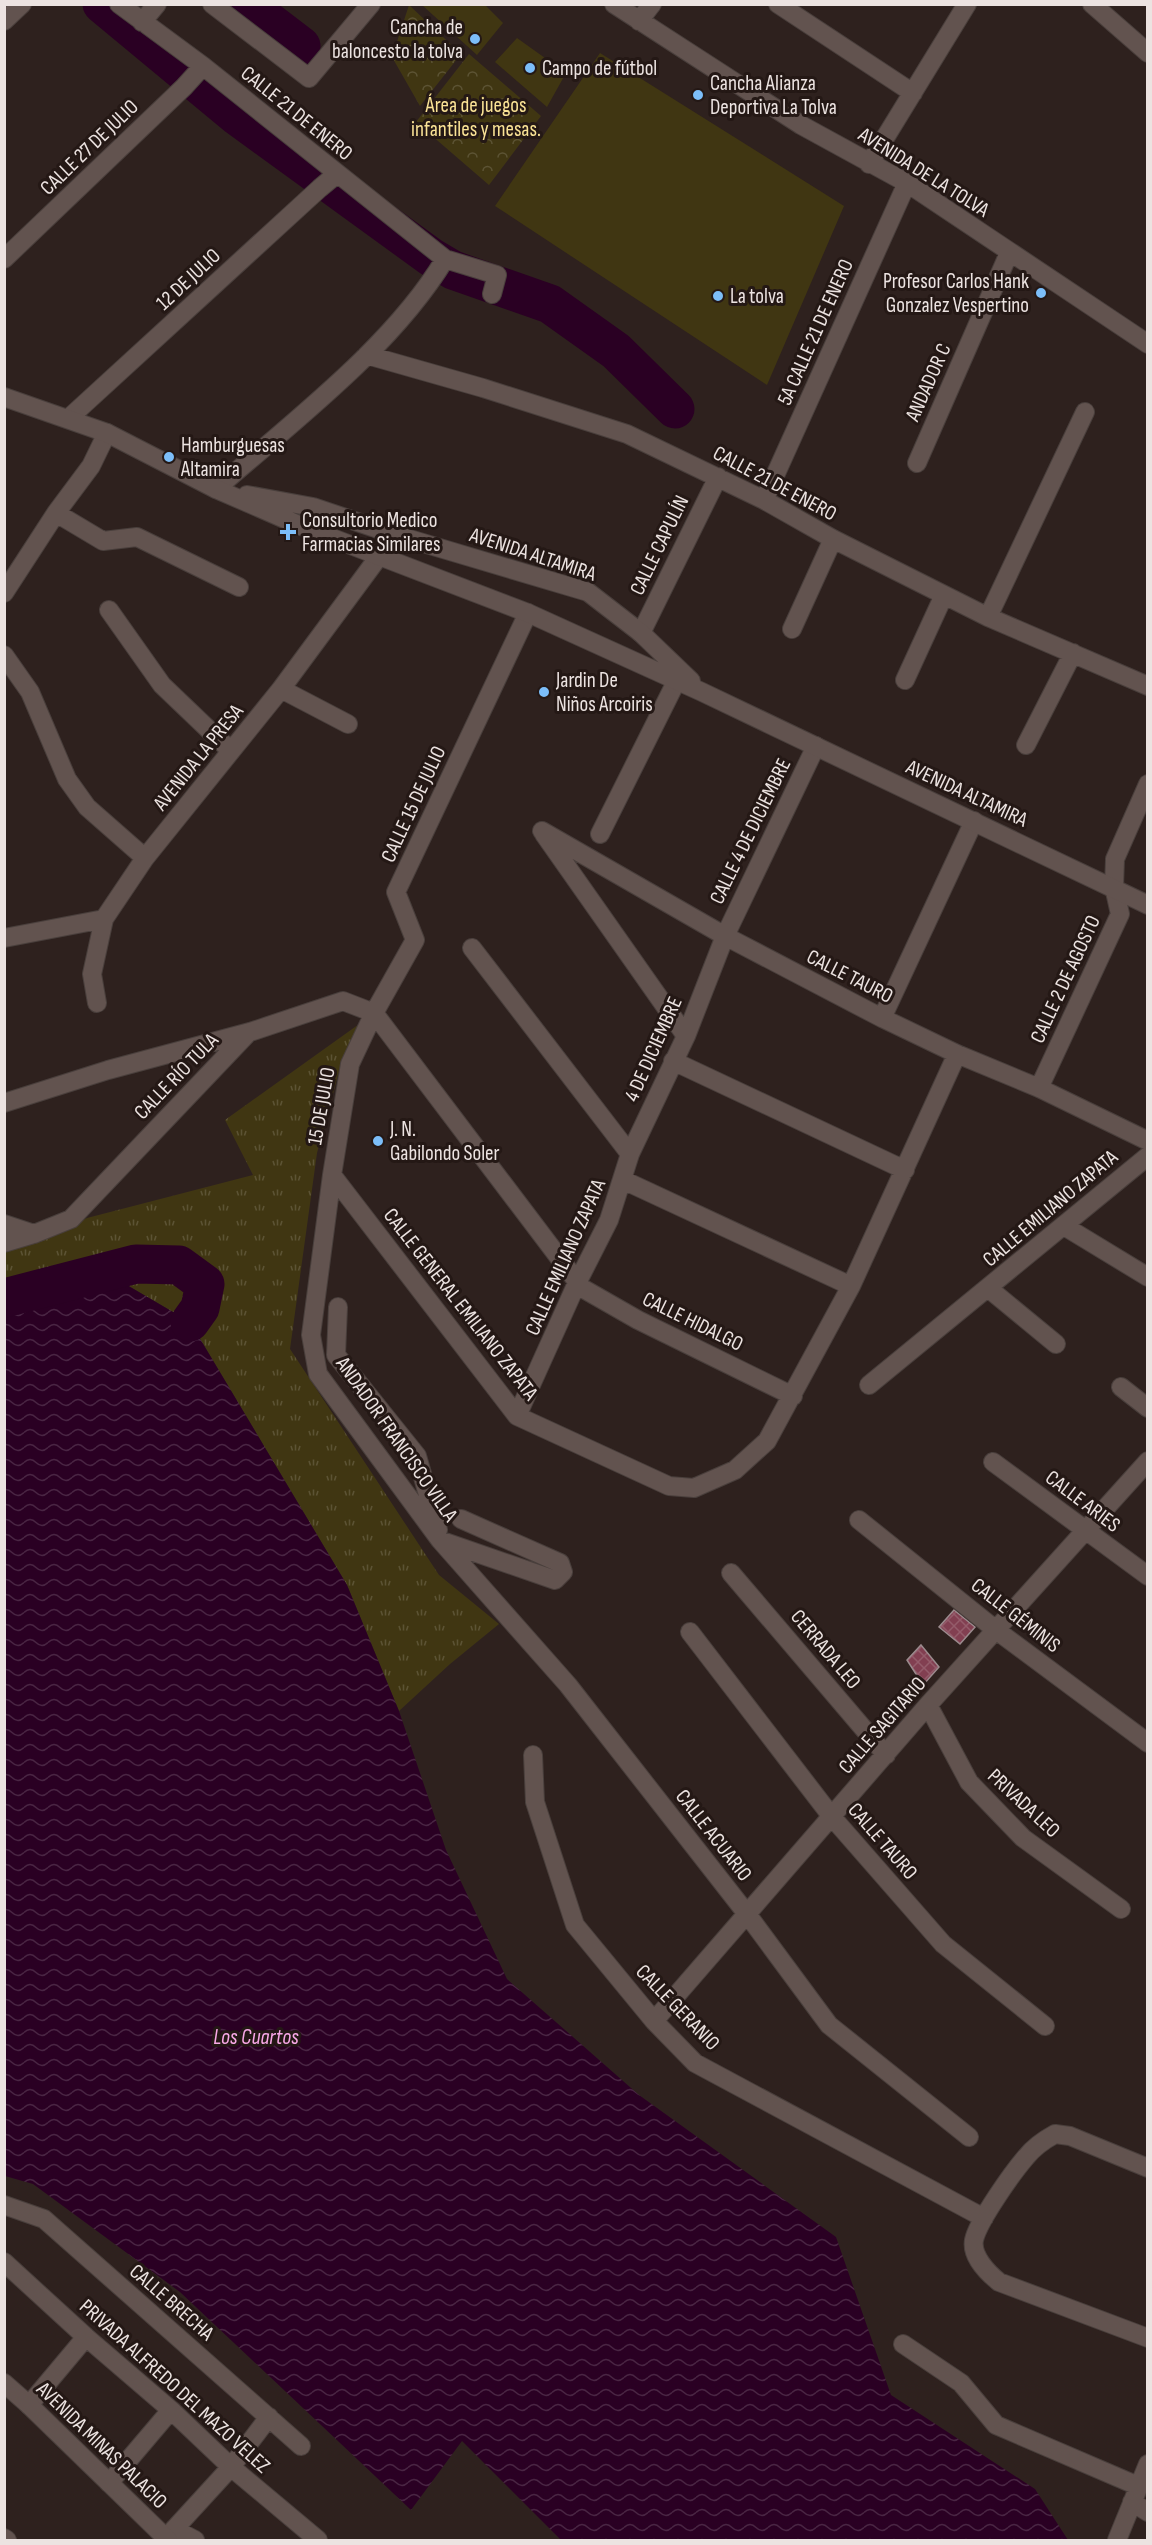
<svg xmlns="http://www.w3.org/2000/svg" width="1152" height="2545" viewBox="0 0 1152 2545" font-family="'Sofia Sans Condensed',sans-serif">
	<style>
		.grass { fill: url(#grass-tufts) }
		.park { fill: url(#park-crowns) }
		.garden { fill: #403612 }
		.water { fill: url(#water-waves) }
		.lines { fill: none; stroke-linecap: round; stroke-linejoin: round }
		.river { stroke: #2a0023; stroke-width: 39 }
		.building { fill: url(#building-cross-hatch); stroke: #9b8a8d; stroke-width: 1.5 }
		.street-casing { stroke: #493f3c; stroke-width: 20 }
		.secondary-casing { stroke: #493f3c; stroke-width: 20 }
		.street { stroke: #62534f; stroke-width: 18 }
		.secondary { stroke: #62534f; stroke-width: 18 }
		.poi-dot { fill: #7cbef9; stroke: #241815; stroke-width: 2 }
		.labels { text-anchor: middle; stroke-width: 6; stroke-linejoin: round; paint-order: stroke }
		.poi-label { font-size: 21px; fill: #ece3e1; stroke: #241815; text-anchor: start }
		.park-label { font-size: 21px; fill: #fae396; stroke: #241815 }
		.street-label { font-size: 21px; fill: #ece3e1; stroke: #241815 }
		.water-label { font-size: 22px; font-style: italic; fill: #f8a7e6; stroke: #241815 }
	</style>
	<defs>
		<pattern id="grass-tufts" width="24" height="20" patternUnits="userSpaceOnUse" patternTransform="scale(1.5)"><rect width="24" height="20" fill="#403612"/><path d="M3 7l-1-3M5 7V3M7 7l1-3M15 17l-1-3M17 17v-4M19 17l1-3" fill="none" stroke="#5c5334"/></pattern>
		<pattern id="park-crowns" width="20" height="18" patternUnits="userSpaceOnUse" patternTransform="scale(1.5)"><rect width="20" height="18" fill="#403612"/><path d="M2 6a3 3 0 1 1 6 0M12 15a3 3 0 1 1 6 0" fill="none" stroke="#5c5334"/></pattern>
		<pattern id="water-waves" width="16" height="10" patternUnits="userSpaceOnUse" patternTransform="scale(1.5)"><rect width="16" height="10" fill="#2a0023"/><path d="M0 5q4-4 8 0t8 0" fill="none" stroke="#492543"/></pattern>
		<pattern id="building-cross-hatch" width="8" height="8" patternUnits="userSpaceOnUse" patternTransform="scale(1.5)"><rect width="8" height="8" fill="#823f51"/><path d="M0 0l8 8M0 8l8-8" fill="none" stroke="#945b6a"/></pattern>
	</defs>
	<rect width="100%" height="100%" fill="#2e211e"/>
	<path class="grass" d="M 362,1022 L 339,1071 L 317,1153 L 290,1349 L 439,1575 L 499,1624 L 450,1664 L 399,1711 L 347,1585 L 190,1322 L 115,1278 L 55,1294 L 5,1311 L 5,1250 L 45,1239 L 87,1218 L 253,1175 L 225,1120 Z"/>
	<path class="park" d="M 409,5 L 461,54 L 420,106 L 392,57 Z
		M 469,54 L 541,116 L 489,185 L 416,122 Z"/>
	<path class="garden" d="M 422,5 L 485,5 L 503,23 L 477,55 Z
		M 517,38 L 566,73 L 547,107 L 495,62 Z
		M 600,53 L 844,206 L 767,385 L 495,206 Z"/>
	<path class="water" d="M 115,1278 L 190,1322 L 347,1585 L 399,1711 L 446,1850 L 507,1979 L 639,2095 L 836,2237 L 891,2395 L 1035,2489 L 1068,2540 L 561,2540 L 462,2441 L 411,2510 L 180,2292 L 33,2184 L 5,2176 L 5,1311 L 55,1294 Z"/>
	<g class="lines">
		<path class="river" d="M 102,4 L 237,116 L 431,257 L 453,270 L 550,304 L 616,351 L 675,409
			M 246,4 L 301,46
			M 4,1298 L 136,1264 L 179,1265 L 205,1284 L 200,1308 L 190,1322"/>
	</g>
	<path class="building" d="M 954,1610 L 975,1627 L 960,1644 L 939,1627 Z
		M 921,1645 L 939,1667 L 923,1685 L 907,1660 Z"/>
	<g class="lines">
		<defs>
			<path id="street" d="M 119,4 L 203,66 L 445,259 L 497,275 L 492,294
				M 212,4 L 309,78 L 371,4
				M 614,4 L 801,125 L 907,183 L 1148,344
				M 778,4 L 913,93
				M 4,21 L 22,4
				M 639,21 L 652,4
				M 142,22 L 157,4
				M 869,164 L 967,4
				M 4,259 L 184,87 L 203,66
				M 367,355 L 483,388 L 627,434 L 764,500 L 833,539 L 988,617 L 1148,686
				M 69,418 L 320,188 L 332,178 L 339,176
				M 917,463 L 1009,253
				M 216,489 C 292,422 393,346 445,259
				M 764,500 L 907,183
				M 56,513 L 103,541 L 137,537 L 239,587
				M 4,593 L 56,513 L 91,466 L 107,433
				M 109,610 L 162,685 L 231,751
				M 528,613 L 396,892 L 415,940 L 374,1013 L 350,1064 L 332,1175 L 311,1335 L 318,1374 L 440,1540 L 568,1685 L 747,1914 L 829,2025 L 969,2137
				M 988,617 L 1085,412
				M 792,629 L 833,539
				M 641,633 L 718,477
				M 4,655 L 30,692 L 67,779 L 87,807 L 145,858
				M 905,680 L 944,595
				M 281,689 L 348,724
				M 1026,745 L 1073,653
				M 542,831 L 725,936 L 882,1018 L 957,1054 L 1039,1088 L 1148,1141
				M 544,834 L 686,1036
				M 600,834 L 677,680
				M 4,938 L 104,919
				M 472,948 L 630,1154
				M 97,1003 L 92,974 L 104,919 L 145,858 L 281,689 L 380,555
				M 374,1013 L 582,1288 L 638,1320 L 793,1396
				M 882,1018 L 974,821
				M 673,1061 L 905,1170
				M 1039,1088 L 1120,914 L 1114,887 L 1115,859 L 1148,784
				M 4,1103 L 108,1070 L 250,1032 L 343,1001 L 374,1013
				M 332,1175 L 517,1416 L 669,1486 L 694,1488 L 735,1470 L 767,1441 L 851,1286 L 957,1054
				M 623,1180 L 851,1286
				M 4,1224 L 34,1234
				M 1064,1226 L 1148,1277
				M 4,1243 L 34,1234 L 71,1219 L 248,1033
				M 988,1288 L 1056,1344
				M 338,1307 L 336,1355 L 417,1456 L 438,1530
				M 869,1385 L 1148,1156
				M 1121,1387 L 1148,1408
				M 517,1416 L 577,1283 L 609,1220 L 630,1154 L 686,1036 L 725,936 L 816,746
				M 993,1462 L 1148,1576
				M 859,1520 L 996,1630 L 1148,1743
				M 442,1541 L 555,1580 L 563,1572 L 560,1563 L 461,1519
				M 731,1573 L 886,1755
				M 690,1632 L 832,1817 L 943,1944 L 1045,2026
				M 928,1705 L 969,1782 L 1023,1838 L 1121,1909
				M 533,1755 L 535,1802 L 575,1925 L 654,2021 L 695,2063 L 984,2218
				M 654,2021 L 928,1705 L 1148,1461
				M 1148,2168 L 1070,2136 L 1055,2134 C 1044,2140 1034,2147 1026,2157 C 1013,2172 978,2221 974,2240 C 971,2256 988,2273 999,2282 L 1148,2338
				M 4,2205 L 44,2219 L 301,2446
				M 4,2262 L 86,2337 L 171,2410 L 231,2467 L 318,2540
				M 903,2344 L 961,2383 L 996,2425 L 1138,2486
				M 29,2405 L 86,2337
				M 109,2483 L 171,2410
				M 1132,2502 L 1148,2512
				M 174,2529 L 195,2540
				M 4,2538 L 7,2540
				M 166,2538 L 231,2467 L 269,2417
				M 1117,2540 L 1148,2464"/>
			<path id="secondary" d="M 1092,4 L 1148,53
				M 4,397 L 107,433 L 216,489 L 301,526 L 528,613 L 702,692 L 1148,905
				M 247,495 L 313,507 L 396,535 L 588,592 L 641,633 L 691,681
				M 4,2383 L 29,2405 L 168,2540"/>
		</defs>
		<use href="#street" class="street-casing"/>
		<use href="#secondary" class="secondary-casing"/>
		<use href="#street" class="street"/>
		<use href="#secondary" class="secondary"/>
	</g>
	<g class="poi-dot">
		<circle cx="475" cy="39" r="6"/>
		<circle cx="530" cy="68" r="6"/>
		<circle cx="698" cy="95" r="6"/>
		<circle cx="1041" cy="293" r="6"/>
		<circle cx="718" cy="296" r="6"/>
		<circle cx="169" cy="457" r="6"/>
		<path d="M285 523h6v6h6v6h-6v6h-6v-6h-6v-6h6z"/>
		<circle cx="544" cy="692" r="6"/>
		<circle cx="378" cy="1141" r="6"/>
	</g>
	<g class="labels">
		<g class="poi-label">
			<text x="463" y="34" text-anchor="end">Cancha de<tspan x="463" dy="24">baloncesto la tolva</tspan></text>
			<text x="542" y="75">Campo de fútbol</text>
			<text x="710" y="90">Cancha Alianza<tspan x="710" dy="24">Deportiva La Tolva</tspan></text>
			<text x="1029" y="288" text-anchor="end">Profesor Carlos Hank<tspan x="1029" dy="24">Gonzalez Vespertino</tspan></text>
			<text x="730" y="303">La tolva</text>
			<text x="181" y="452">Hamburguesas<tspan x="181" dy="24">Altamira</tspan></text>
			<text x="302" y="527">Consultorio Medico<tspan x="302" dy="24">Farmacias Similares</tspan></text>
			<text x="556" y="687">Jardin De<tspan x="556" dy="24">Niños Arcoiris</tspan></text>
			<text x="390" y="1136">J. N.<tspan x="390" dy="24">Gabilondo Soler</tspan></text>
		</g>
		<g class="park-label">
			<text x="476" y="112">Área de juegos<tspan x="476" dy="24">infantiles y mesas.</tspan></text>
		</g>
		<g class="street-label">
			<text transform="translate(297 113) rotate(39)" y="7">CALLE 21 DE ENERO</text>
			<text transform="translate(89 147) rotate(-44)" y="7">CALLE 27 DE JULIO</text>
			<text transform="translate(924 172) rotate(32)" y="7">AVENIDA DE LA TOLVA</text>
			<text transform="translate(188 279) rotate(-43)" y="7">12 DE JULIO</text>
			<text transform="translate(815 332) rotate(-66)" y="7">5A CALLE 21 DE ENERO</text>
			<text transform="translate(928 382) rotate(-66)" y="7">ANDADOR C</text>
			<text transform="translate(775 483) rotate(28)" y="7">CALLE 21 DE ENERO</text>
			<text transform="translate(659 545) rotate(-64)" y="7">CALLE CAPULÍN</text>
			<text transform="translate(533 554) rotate(18)" y="7">AVENIDA ALTAMIRA</text>
			<text transform="translate(198 757) rotate(-51)" y="7">AVENIDA LA PRESA</text>
			<text transform="translate(967 793) rotate(25)" y="7">AVENIDA ALTAMIRA</text>
			<text transform="translate(413 804) rotate(-65)" y="7">CALLE 15 DE JULIO</text>
			<text transform="translate(750 831) rotate(-64)" y="7">CALLE 4 DE DICIEMBRE</text>
			<text transform="translate(850 976) rotate(27)" y="7">CALLE TAURO</text>
			<text transform="translate(1065 979) rotate(-65)" y="7">CALLE 2 DE AGOSTO</text>
			<text transform="translate(653 1049) rotate(-66)" y="7">4 DE DICIEMBRE</text>
			<text transform="translate(176 1076) rotate(-46)" y="7">CALLE RÍO TULA</text>
			<text transform="translate(321 1106) rotate(-80)" y="7">15 DE JULIO</text>
			<text transform="translate(1050 1208) rotate(-40)" y="7">CALLE EMILIANO ZAPATA</text>
			<text transform="translate(565 1257) rotate(-66)" y="7">CALLE EMILIANO ZAPATA</text>
			<text transform="translate(461 1304) rotate(52)" y="7">CALLE GENERAL EMILIANO ZAPATA</text>
			<text transform="translate(693 1321) rotate(26)" y="7">CALLE HIDALGO</text>
			<text transform="translate(397 1439) rotate(55)" y="7">ANDADOR FRANCISCO VILLA</text>
			<text transform="translate(1083 1501) rotate(37)" y="7">CALLE ARIES</text>
			<text transform="translate(1016 1615) rotate(38)" y="7">CALLE GÉMINIS</text>
			<text transform="translate(826 1649) rotate(50)" y="7">CERRADA LEO</text>
			<text transform="translate(882 1725) rotate(-49)" y="7">CALLE SAGITARIO</text>
			<text transform="translate(1024 1803) rotate(43)" y="7">PRIVADA LEO</text>
			<text transform="translate(714 1835) rotate(52)" y="7">CALLE ACUARIO</text>
			<text transform="translate(883 1841) rotate(49)" y="7">CALLE TAURO</text>
			<text transform="translate(678 2007) rotate(46)" y="7">CALLE GERANIO</text>
			<text transform="translate(172 2302) rotate(41)" y="7">CALLE BRECHA</text>
			<text transform="translate(175 2386) rotate(42)" y="7">PRIVADA ALFREDO DEL MAZO VELEZ</text>
			<text transform="translate(102 2445) rotate(44)" y="7">AVENIDA MINAS PALACIO</text>
		</g>
		<g class="water-label">
			<text x="256" y="2044">Los Cuartos</text>
		</g>
	</g>
	<rect width="1152" height="2545" fill="none" stroke="#ece3e1" stroke-width="12"/>
</svg>
